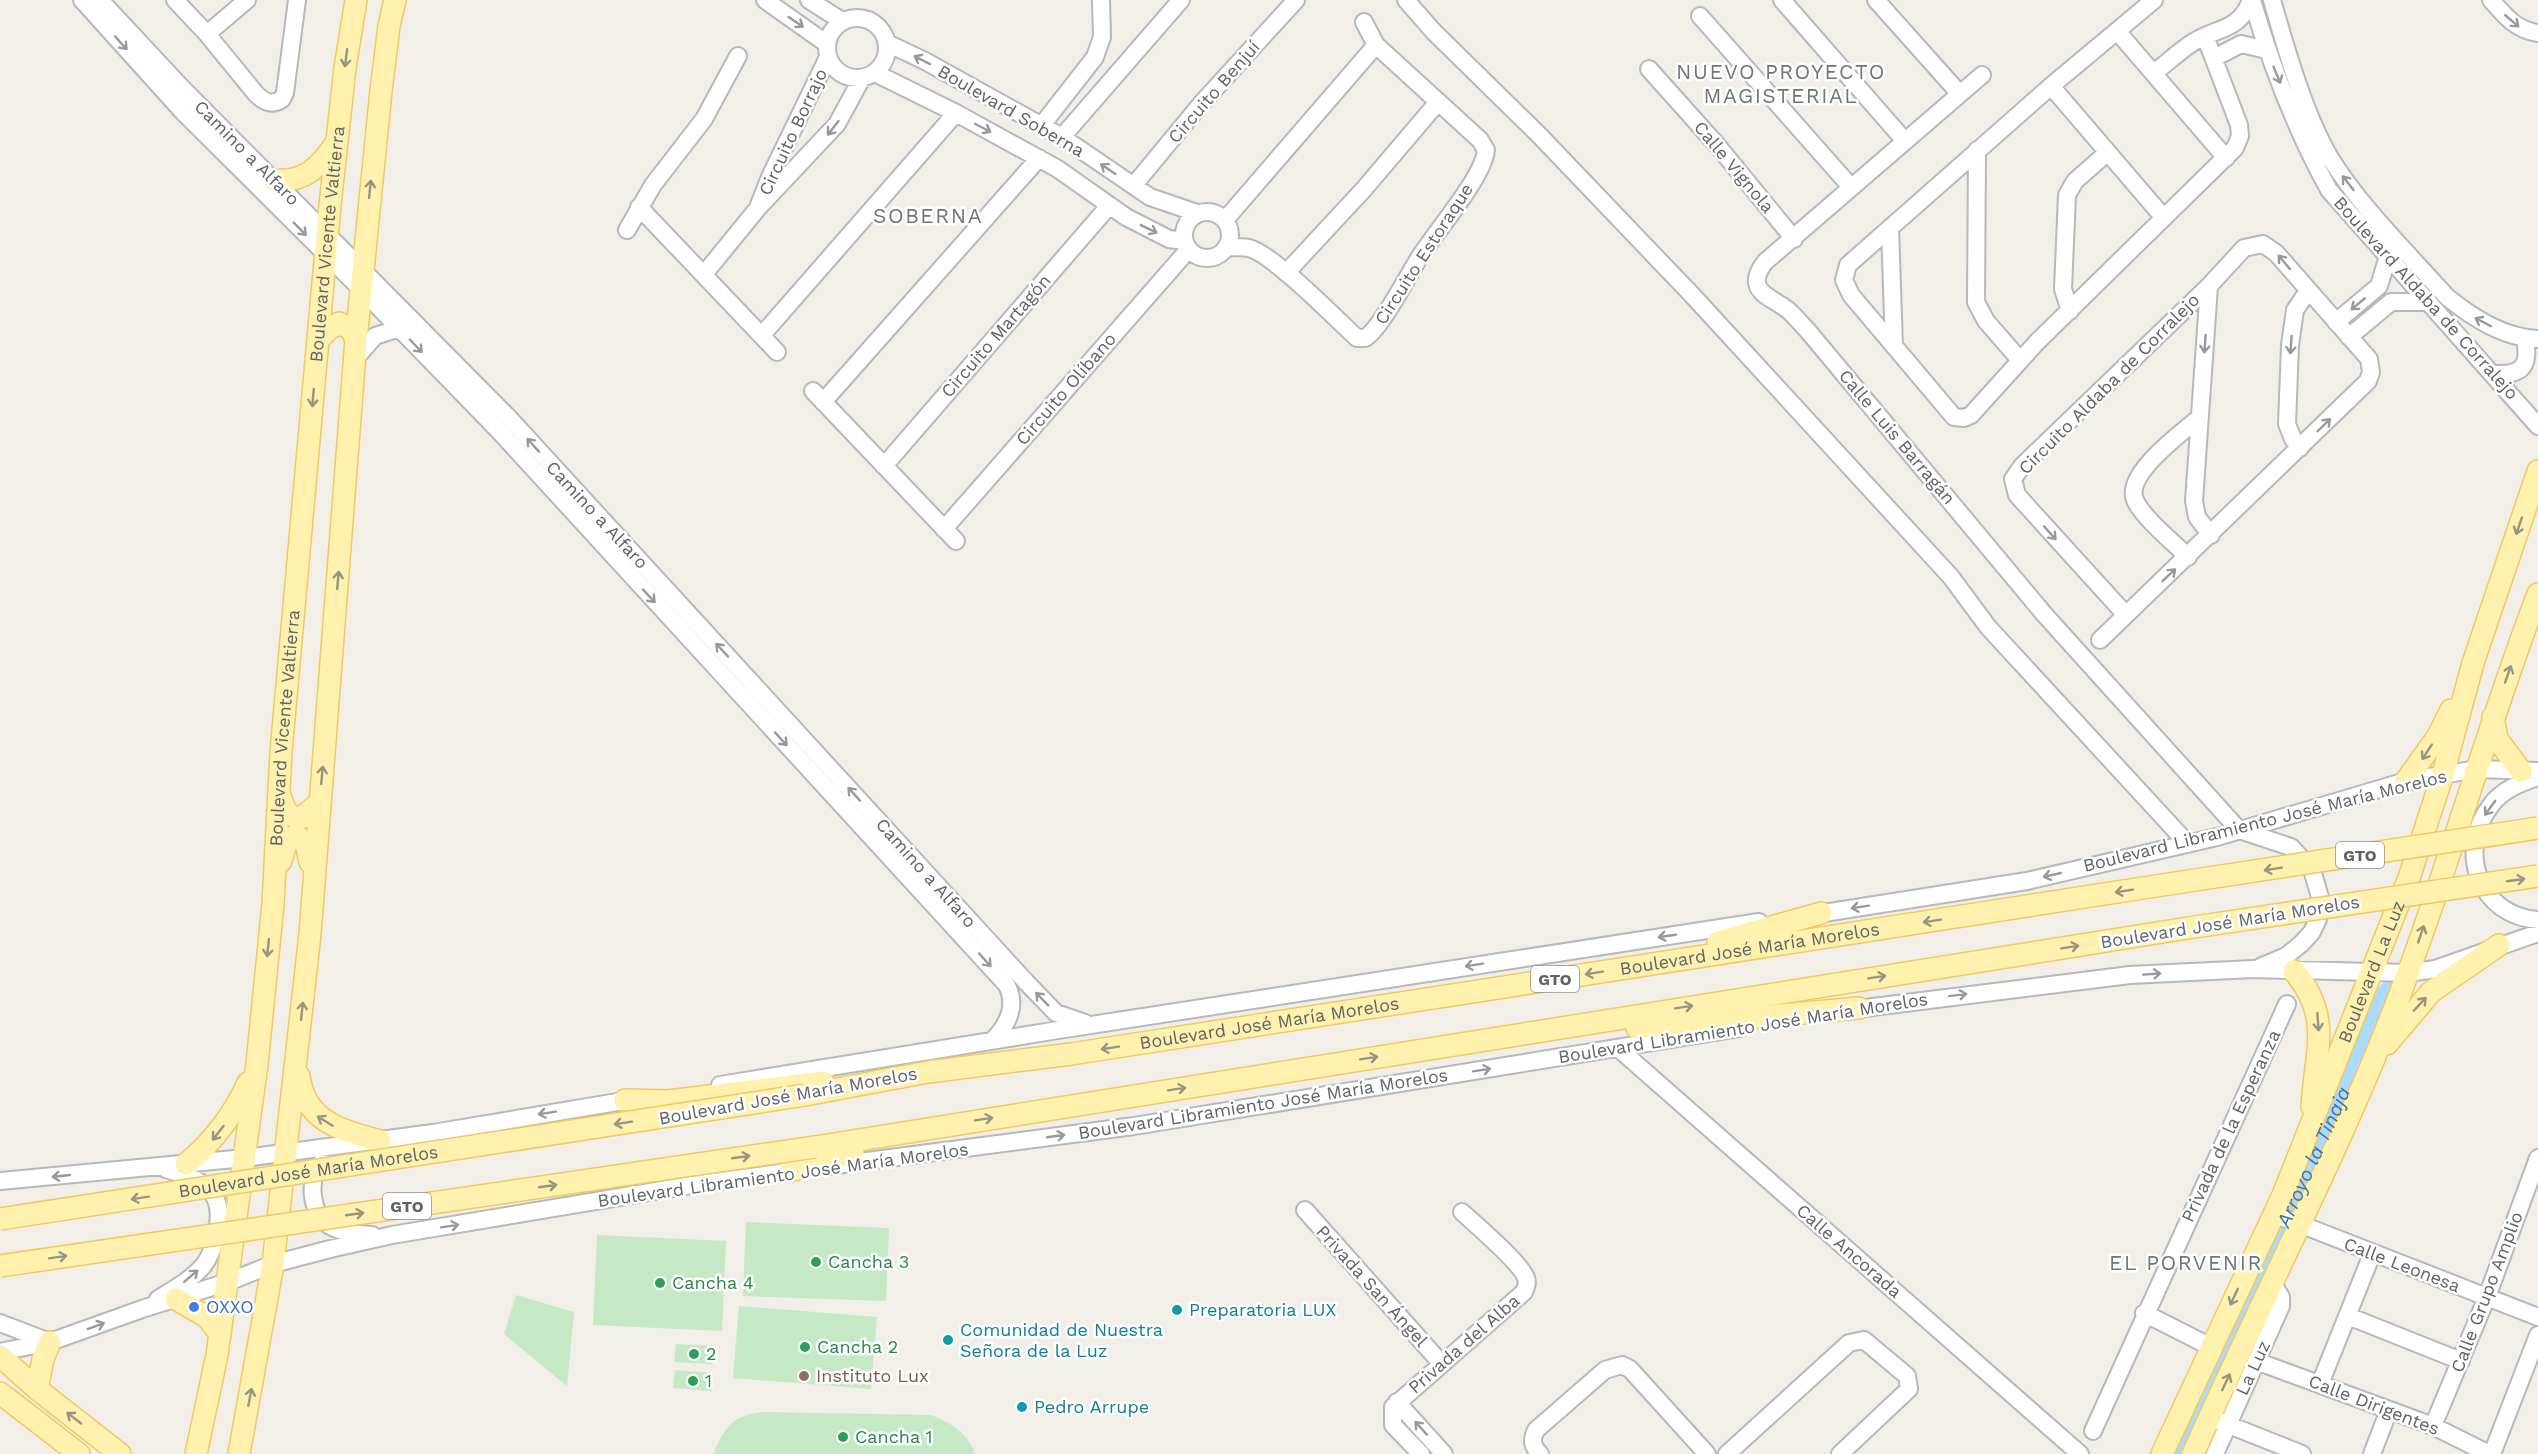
<svg xmlns="http://www.w3.org/2000/svg" width="2538" height="1454" viewBox="0 0 2538 1454" font-family="'Work Sans',sans-serif">
	<style>
		.green { fill: #c5e8c5 }
		.lines { fill: none; stroke-linecap: round; stroke-linejoin: round }
		.river { stroke: #aadaff; stroke-width: 21 }
		.minor-casing { stroke: #b5b8bc; stroke-width: 20 }
		.major-casing { stroke: #f2c960; stroke-width: 24 }
		.minor { stroke: #fff; stroke-width: 16 }
		.major { stroke: #fff2af; stroke-width: 21 }
		.major-bridge-casing { stroke: #f2c960; stroke-width: 24; stroke-linecap: butt }
		.major-bridge { stroke: #fff2af; stroke-width: 21 }
		.oneway { stroke: #979a9d }
		.oneway2 { stroke: #979581 }
		.leisure-dot { fill: #2e9e5b; stroke: #fff; stroke-width: 2 }
		.shop-dot { fill: #3f7fe0; stroke: #fff; stroke-width: 2 }
		.culture-dot { fill: #0f9aa8; stroke: #fff; stroke-width: 2 }
		.education-dot { fill: #8d6e63; stroke: #fff; stroke-width: 2 }
		.labels { text-anchor: middle; stroke-width: 5; stroke-linejoin: round; paint-order: stroke }
		.shield { fill: #fff; stroke: #8f9295; stroke-width: 1.5 }
		.shield-label { font-size: 16px; font-weight: bold; fill: #5f6368 }
		.street-label { font-size: 18px; fill: #5f6368; stroke: #fff }
		.leisure-label { font-size: 18px; fill: #27864d; stroke: #fff; text-anchor: start }
		.shop-label { font-size: 18px; fill: #366cbe; stroke: #fff; text-anchor: start }
		.culture-label { font-size: 18px; fill: #0d838f; stroke: #fff; text-anchor: start }
		.education-label { font-size: 18px; fill: #785e54; stroke: #fff; text-anchor: start }
		.water-label { font-size: 20px; font-style: italic; fill: #4174aa; stroke: #fff }
		.quarter-label { font-size: 21px; letter-spacing: 1.5px; fill: #70757a; stroke: #fff }
	</style>
	<rect width="100%" height="100%" fill="#f1efe8"/>
	<path class="green" d="M 746,1222 L 889,1228 L 886,1301 L 743,1296 Z
		M 597,1235 L 726,1241 L 722,1331 L 593,1325 Z
		M 516,1295 L 574,1312 L 567,1386 L 504,1334 Z
		M 739,1306 L 877,1317 L 871,1389 L 733,1378 Z
		M 676,1344 L 714,1346 L 712,1364 L 674,1362 Z
		M 675,1370 L 713,1373 L 712,1391 L 673,1388 Z
		M 764,1412 L 931,1415 C 951,1423 968,1433 975,1454 L 713,1454 C 726,1426 732,1415 764,1412 Z"/>
	<g class="lines">
		<path class="river" id="s1" d="M 2179,1454 L 2388,992"/>
		<defs>
			<path id="minor" d="M 82,0 L 183,112 L 361,289 L 499,431 L 1006,984 C 1018,1004 1008,1025 993,1040
				M 100,0 L 182,88 L 509,418 L 1027,983 L 1056,1013 L 1085,1023
				M 175,0 L 207,34 L 256,94 C 264,102 272,106 282,99 L 285,93 L 297,0
				M 765,0 L 827,44
				M 809,0 L 842,21
				M 1406,0 L 1433,31 L 1540,136 L 1693,296 L 1951,577 L 1988,627 L 2188,844
				M 1782,0 L 1904,140
				M 1876,0 L 1959,93
				M 2154,0 L 2051,86 L 1848,265 L 1844,280 L 1851,295 L 1954,417 L 1964,418 L 1971,415 L 2037,342 L 2235,148 L 2240,136 L 2239,125 L 2205,36
				M 2252,0 C 2271,65 2296,130 2329,190 L 2538,426
				M 2272,0 C 2285,46 2305,115 2329,156 C 2360,207 2407,252 2447,297 C 2473,318 2504,338 2538,339
				M 2491,0 C 2505,16 2516,30 2538,33
				M 1700,16 L 1850,186
				M827 48a30 30 0 1 1 60 0a30 30 0 1 1-60 0Z
				M 2117,31 L 2226,158
				M 207,34 L 247,0
				M 887,43 L 925,61 L 1062,137 L 1150,197 L 1197,213
				M 2214,58 L 2241,44 L 2267,50
				M 1649,69 L 1717,145 L 1794,239
				M 875,73 L 956,113 L 1058,169 L 1126,217 L 1169,239 L 1184,241
				M 2154,73 C 2166,64 2178,52 2192,43 C 2216,27 2239,32 2251,0
				M 1982,75 L 1765,262 C 1743,291 1770,296 1788,310 C 1795,316 1801,324 1808,331 L 2044,614 L 2239,830 L 2291,847 L 2312,870 L 2320,897 L 2318,919 L 2312,932 L 2301,944 L 2286,956 L 2260,967
				M 2051,86 L 2164,218
				M 1042,125 L 1095,57 L 1102,37 L 1101,0
				M 1062,137 L 1181,0
				M 1977,150 L 1976,302 L 1986,321 L 2020,360
				M 1134,185 L 1201,104 L 1296,0
				M 759,205 L 770,177 L 828,57
				M 639,207 L 777,352
				M1184 235a23 23 0 1 1 46 0a23 23 0 1 1-46 0Z
				M 1225,220 L 1376,45
				M 1890,228 L 1894,346
				M 627,230 L 653,185 L 704,119 L 738,56
				M 1226,247 C 1234,247 1242,247 1249,248 C 1273,254 1336,319 1357,338 L 1365,338 C 1381,329 1409,273 1421,255 C 1437,230 1484,176 1486,150 L 1480,140 L 1376,45 L 1364,22
				M 705,273 L 758,208 L 837,124 L 862,78
				M 1286,273 L 1364,189 L 1438,102
				M 2209,286 L 2194,501 L 2197,517 L 2211,535
				M 2070,311 L 2063,289 L 2067,195 L 2075,181 L 2107,153
				M 2336,322 L 2379,286 L 2388,256 L 2394,251
				M 762,335 L 956,113
				M 2349,337 L 2391,302 L 2429,302
				M 354,360 L 375,336 L 400,328
				M 2495,374 C 2523,375 2530,366 2525,339
				M 813,391 L 956,541
				M 823,402 L 1039,158
				M 2300,448 L 2293,439 L 2287,424 L 2290,345 L 2295,310 L 2308,291
				M 884,466 L 1108,207
				M 944,529 L 1189,249
				M 2188,557 C 2173,542 2143,518 2135,500 C 2124,474 2182,433 2200,417
				M 2100,640 L 2368,381 L 2371,372 L 2369,359 L 2276,253 L 2263,244 L 2244,248 L 2209,286 L 2022,466 L 2013,479 L 2017,495 L 2126,615
				M 2538,777 C 2520,783 2502,790 2491,805 C 2456,851 2479,916 2538,920
				M 1811,915 L 2027,881 L 2217,837 L 2406,781 L 2477,769 L 2538,771
				M 1849,1010 L 2130,975 L 2253,969 L 2408,973 L 2435,969 L 2538,933
				M 1618,1048 L 2080,1454
				M 720,1085 L 1052,1031 L 1759,922
				M 322,1162 C 307,1178 310,1214 330,1226 C 343,1233 357,1234 372,1235
				M 829,1166 L 1134,1126 L 1740,1028
				M 0,1181 L 245,1158 L 433,1133 L 635,1099
				M 1305,1210 L 1440,1362
				M 2274,1214 L 2538,1317
				M 158,1299 C 174,1289 191,1280 203,1266 C 212,1255 214,1243 217,1231 C 226,1188 201,1180 166,1169
				M 2144,1313 L 2211,1347
				M 2348,1316 L 2461,1361
				M 0,1323 L 50,1342
				M 0,1352 L 50,1342 L 142,1309 L 228,1282 L 273,1264 L 330,1249 L 392,1235 L 692,1185 L 800,1170
				M 2256,1361 L 2433,1426 L 2489,1454
				M 2320,1384 L 2372,1254
				M 1397,1402 L 1444,1454
				M 2219,1421 L 2302,1454
				M 2433,1426 L 2487,1297 L 2538,1158
				M 2093,1431 L 2287,1004
				M 1421,1454 L 1393,1425 L 1393,1407 L 1524,1292 C 1526,1287 1528,1283 1526,1278 C 1521,1263 1476,1225 1462,1212
				M 1540,1454 C 1532,1446 1531,1440 1536,1430 L 1605,1370 L 1622,1365 L 1630,1369 L 1707,1454
				M 1727,1454 L 1849,1343 L 1864,1340 L 1907,1376 L 1909,1389 L 1840,1454
				M 2215,1454 L 2281,1306 L 2281,1297 L 2272,1282
				M 2372,1454 L 2389,1410
				M 2492,1454 L 2538,1335"/>
			<g id="major">
				<path d="M 274,180 C 304,183 320,167 336,143"/>
				<path d="M 318,340 L 329,329 L 339,323 L 351,329 L 356,340"/>
				<path d="M 2493,717 L 2497,739 L 2521,771"/>
				<path d="M 2406,781 L 2438,736 L 2451,710"/>
				<path d="M 280,796 C 285,810 287,818 303,817 L 319,803"/>
				<path d="M 281,861 L 286,843 L 296,835 L 306,844 L 310,862"/>
				<path d="M 1718,942 L 1821,913"/>
				<path d="M 2294,971 C 2333,1018 2315,1051 2312,1107"/>
				<path d="M 1637,1028 L 1859,1008"/>
				<path d="M 2387,1044 L 2431,992 L 2499,945"/>
				<path d="M 299,1076 C 305,1122 341,1130 380,1141"/>
				<path id="s2" d="M 805,1095 L 928,1072 L 1071,1054 L 2182,882"/>
				<path d="M 625,1100 L 668,1101 L 823,1082"/>
				<path d="M 815,1147 L 2188,928"/>
				<path d="M 186,1164 C 214,1141 233,1116 248,1083"/>
				<path d="M 790,1171 L 853,1151"/>
				<path d="M 176,1299 L 207,1317 L 220,1334"/>
				<path d="M 0,1356 L 37,1389 L 120,1454"/>
				<path d="M 37,1389 L 43,1359 L 50,1342"/>
				<path d="M 0,1393 L 79,1454"/>
				<path id="s3" d="M 196,1454 L 217,1355 L 257,1064 L 273,904 L 281,752 L 330,205 L 345,68 L 356,0"/>
				<path d="M 239,1454 L 273,1264 L 310,934 L 356,340 L 381,91 L 389,26 L 395,0"/>
				<path id="s4" d="M 2162,1454 L 2283,1195 L 2410,875 L 2443,774 L 2473,663 L 2538,471"/>
				<path d="M 2193,1454 C 2264,1293 2347,1138 2408,973 C 2455,847 2490,718 2538,594"/>
			</g>
		</defs>
		<use href="#minor" class="minor-casing"/>
		<use href="#major" class="major-casing"/>
		<use href="#minor" class="minor"/>
		<use href="#major" class="major"/>
		<defs>
			<g id="major-bridge">
				<path d="M 2182,882 L 2538,828"/>
				<path d="M 2188,928 L 2538,876"/>
				<path id="s5" d="M 0,1219 L 805,1095"/>
				<path d="M 0,1266 L 815,1147"/>
			</g>
		</defs>
		<use href="#major-bridge" class="major-bridge-casing"/>
		<use href="#major-bridge" class="major-bridge"/>
	</g>
	<defs><path id="oneway-shaft" d="M-6 0H5M1.5-3L5.5 0L1.5 3" fill="none" stroke-width="1.6" stroke-linecap="round" stroke-linejoin="round" transform="scale(1.5)"/></defs>
	<g class="oneway">
		<use href="#oneway-shaft" transform="translate(2512 21) rotate(41)"/>
		<use href="#oneway-shaft" transform="translate(796 22) rotate(34)"/>
		<use href="#oneway-shaft" transform="translate(121 43) rotate(48)"/>
		<use href="#oneway-shaft" transform="translate(922 60) rotate(-153)"/>
		<use href="#oneway-shaft" transform="translate(2277 75) rotate(67)"/>
		<use href="#oneway-shaft" transform="translate(833 128) rotate(128)"/>
		<use href="#oneway-shaft" transform="translate(983 128) rotate(28)"/>
		<use href="#oneway-shaft" transform="translate(1108 169) rotate(-146)"/>
		<use href="#oneway-shaft" transform="translate(2348 183) rotate(-128)"/>
		<use href="#oneway-shaft" transform="translate(300 229) rotate(45)"/>
		<use href="#oneway-shaft" transform="translate(1149 229) rotate(26)"/>
		<use href="#oneway-shaft" transform="translate(2284 262) rotate(-130)"/>
		<use href="#oneway-shaft" transform="translate(2358 304) rotate(140)"/>
		<use href="#oneway-shaft" transform="translate(2483 322) rotate(-152)"/>
		<use href="#oneway-shaft" transform="translate(2205 344) rotate(94)"/>
		<use href="#oneway-shaft" transform="translate(2291 345) rotate(94)"/>
		<use href="#oneway-shaft" transform="translate(416 346) rotate(46)"/>
		<use href="#oneway-shaft" transform="translate(2324 425) rotate(-44)"/>
		<use href="#oneway-shaft" transform="translate(533 445) rotate(-132)"/>
		<use href="#oneway-shaft" transform="translate(2050 533) rotate(48)"/>
		<use href="#oneway-shaft" transform="translate(2169 575) rotate(-43)"/>
		<use href="#oneway-shaft" transform="translate(649 596) rotate(47)"/>
		<use href="#oneway-shaft" transform="translate(722 650) rotate(-133)"/>
		<use href="#oneway-shaft" transform="translate(781 739) rotate(47)"/>
		<use href="#oneway-shaft" transform="translate(854 794) rotate(-132)"/>
		<use href="#oneway-shaft" transform="translate(2490 808) rotate(126)"/>
		<use href="#oneway-shaft" transform="translate(2052 875) rotate(167)"/>
		<use href="#oneway-shaft" transform="translate(1860 907) rotate(171)"/>
		<use href="#oneway-shaft" transform="translate(1667 936) rotate(172)"/>
		<use href="#oneway-shaft" transform="translate(985 960) rotate(48)"/>
		<use href="#oneway-shaft" transform="translate(1474 965) rotate(171)"/>
		<use href="#oneway-shaft" transform="translate(2152 974) rotate(-4)"/>
		<use href="#oneway-shaft" transform="translate(1958 995) rotate(-7)"/>
		<use href="#oneway-shaft" transform="translate(1042 999) rotate(-134)"/>
		<use href="#oneway-shaft" transform="translate(1482 1070) rotate(-9)"/>
		<use href="#oneway-shaft" transform="translate(547 1113) rotate(171)"/>
		<use href="#oneway-shaft" transform="translate(1056 1136) rotate(-8)"/>
		<use href="#oneway-shaft" transform="translate(61 1176) rotate(174)"/>
		<use href="#oneway-shaft" transform="translate(450 1226) rotate(-9)"/>
		<use href="#oneway-shaft" transform="translate(191 1276) rotate(-41)"/>
		<use href="#oneway-shaft" transform="translate(96 1326) rotate(-20)"/>
		<use href="#oneway-shaft" transform="translate(1421 1428) rotate(-132)"/>
	</g>
	<g class="oneway2">
		<use href="#oneway-shaft" transform="translate(346 58) rotate(97)"/>
		<use href="#oneway-shaft" transform="translate(370 189) rotate(-84)"/>
		<use href="#oneway-shaft" transform="translate(313 398) rotate(95)"/>
		<use href="#oneway-shaft" transform="translate(2519 526) rotate(109)"/>
		<use href="#oneway-shaft" transform="translate(338 580) rotate(-85)"/>
		<use href="#oneway-shaft" transform="translate(2508 674) rotate(-71)"/>
		<use href="#oneway-shaft" transform="translate(2427 752) rotate(123)"/>
		<use href="#oneway-shaft" transform="translate(322 775) rotate(-85)"/>
		<use href="#oneway-shaft" transform="translate(2273 869) rotate(171)"/>
		<use href="#oneway-shaft" transform="translate(2516 880) rotate(-8)"/>
		<use href="#oneway-shaft" transform="translate(2124 891) rotate(171)"/>
		<use href="#oneway-shaft" transform="translate(1932 921) rotate(171)"/>
		<use href="#oneway-shaft" transform="translate(2421 934) rotate(-71)"/>
		<use href="#oneway-shaft" transform="translate(2070 947) rotate(-9)"/>
		<use href="#oneway-shaft" transform="translate(268 948) rotate(96)"/>
		<use href="#oneway-shaft" transform="translate(1594 973) rotate(171)"/>
		<use href="#oneway-shaft" transform="translate(1877 977) rotate(-9)"/>
		<use href="#oneway-shaft" transform="translate(2420 1004) rotate(-47)"/>
		<use href="#oneway-shaft" transform="translate(1684 1007) rotate(-9)"/>
		<use href="#oneway-shaft" transform="translate(302 1011) rotate(-84)"/>
		<use href="#oneway-shaft" transform="translate(2318 1022) rotate(86)"/>
		<use href="#oneway-shaft" transform="translate(1110 1048) rotate(171)"/>
		<use href="#oneway-shaft" transform="translate(1369 1058) rotate(-9)"/>
		<use href="#oneway-shaft" transform="translate(1177 1089) rotate(-9)"/>
		<use href="#oneway-shaft" transform="translate(984 1119) rotate(-9)"/>
		<use href="#oneway-shaft" transform="translate(325 1121) rotate(-148)"/>
		<use href="#oneway-shaft" transform="translate(623 1123) rotate(171)"/>
		<use href="#oneway-shaft" transform="translate(218 1133) rotate(128)"/>
		<use href="#oneway-shaft" transform="translate(741 1157) rotate(-8)"/>
		<use href="#oneway-shaft" transform="translate(548 1186) rotate(-8)"/>
		<use href="#oneway-shaft" transform="translate(140 1198) rotate(171)"/>
		<use href="#oneway-shaft" transform="translate(355 1214) rotate(-8)"/>
		<use href="#oneway-shaft" transform="translate(58 1257) rotate(-9)"/>
		<use href="#oneway-shaft" transform="translate(2234 1297) rotate(115)"/>
		<use href="#oneway-shaft" transform="translate(2226 1382) rotate(-65)"/>
		<use href="#oneway-shaft" transform="translate(250 1397) rotate(-79)"/>
		<use href="#oneway-shaft" transform="translate(74 1418) rotate(-142)"/>
	</g>
	<g class="leisure-dot">
		<circle cx="816" cy="1262" r="6"/>
		<circle cx="660" cy="1283" r="6"/>
		<circle cx="805" cy="1347" r="6"/>
		<circle cx="694" cy="1354" r="6"/>
		<circle cx="693" cy="1381" r="6"/>
		<circle cx="843" cy="1437" r="6"/>
	</g>
	<circle class="shop-dot" cx="194" cy="1307" r="6"/>
	<g class="culture-dot">
		<circle cx="1177" cy="1310" r="6"/>
		<circle cx="948" cy="1340" r="6"/>
		<circle cx="1022" cy="1407" r="6"/>
	</g>
	<circle class="education-dot" cx="804" cy="1376" r="6"/>
	<g class="labels">
		<g class="shield">
			<rect x="2336" y="842" width="48" height="26" rx="4.5"/>
			<rect x="1531" y="966" width="48" height="26" rx="4.5"/>
			<rect x="383" y="1193" width="48" height="26" rx="4.5"/>
		</g>
		<g class="shield-label">
			<text x="2360" y="861">GTO</text>
			<text x="1555" y="985">GTO</text>
			<text x="407" y="1212">GTO</text>
		</g>
		<g class="street-label">
			<text transform="translate(1214 92) rotate(-49)" y="6">Circuito Benjuí</text>
			<text transform="translate(1011 111) rotate(30)" y="6">Boulevard Soberna</text>
			<text transform="translate(793 132) rotate(-65)" y="6">Circuito Borrajo</text>
			<text transform="translate(247 153) rotate(45)" y="6">Camino a Alfaro</text>
			<text transform="translate(1734 167) rotate(50)" y="6">Calle Vignola</text>
			<text dy="6" stroke="none"><textPath href="#s3" startOffset="1218">Boulevard Vicente Valtierra</textPath></text>
			<text transform="translate(1424 254) rotate(-57)" y="6">Circuito Estoraque</text>
			<text transform="translate(2426 298) rotate(48)" y="6">Boulevard Aldaba de Corralejo</text>
			<text transform="translate(996 336) rotate(-49)" y="6">Circuito Martagón</text>
			<text transform="translate(2109 384) rotate(-45)" y="6">Circuito Aldaba de Corralejo</text>
			<text transform="translate(1066 389) rotate(-49)" y="6">Circuito Olíbano</text>
			<text transform="translate(1897 437) rotate(50)" y="6">Calle Luis Barragán</text>
			<text transform="translate(597 515) rotate(47)" y="6">Camino a Alfaro</text>
			<text dy="6" stroke="none"><textPath href="#s3" startOffset="732">Boulevard Vicente Valtierra</textPath></text>
			<text transform="translate(2265 821) rotate(-14)" y="6">Boulevard Libramiento José María Morelos</text>
			<text transform="translate(926 873) rotate(48)" y="6">Camino a Alfaro</text>
			<text transform="translate(2230 922) rotate(-9)" y="6">Boulevard José María Morelos</text>
			<text dy="6" stroke="none"><textPath href="#s2" startOffset="956">Boulevard José María Morelos</textPath></text>
			<text dy="6" stroke="none"><textPath href="#s4" startOffset="526">Boulevard La Luz</textPath></text>
			<text dy="6" stroke="none"><textPath href="#s2" startOffset="470">Boulevard José María Morelos</textPath></text>
			<text transform="translate(1743 1028) rotate(-9)" y="6">Boulevard Libramiento José María Morelos</text>
			<text transform="translate(788 1096) rotate(-10)" y="6">Boulevard José María Morelos</text>
			<text transform="translate(1263 1104) rotate(-9)" y="6">Boulevard Libramiento José María Morelos</text>
			<text transform="translate(2231 1126) rotate(-65)" y="6">Privada de la Esperanza</text>
			<text dy="6" stroke="none"><textPath href="#s5" startOffset="312">Boulevard José María Morelos</textPath></text>
			<text transform="translate(783 1175) rotate(-8)" y="6">Boulevard Libramiento José María Morelos</text>
			<text transform="translate(1849 1251) rotate(41)" y="6">Calle Ancorada</text>
			<text transform="translate(2402 1265) rotate(21)" y="6">Calle Leonesa</text>
			<text transform="translate(1372 1286) rotate(48)" y="6">Privada San Ángel</text>
			<text transform="translate(2487 1292) rotate(-69)" y="6">Calle Grupo Amplio</text>
			<text transform="translate(1464 1344) rotate(-41)" y="6">Privada del Alba</text>
			<text transform="translate(2253 1368) rotate(-65)" y="6">La Luz</text>
			<text transform="translate(2374 1405) rotate(21)" y="6">Calle Dirigentes</text>
		</g>
		<g class="leisure-label">
			<text x="828" y="1268">Cancha 3</text>
			<text x="672" y="1289">Cancha 4</text>
			<text x="817" y="1353">Cancha 2</text>
			<text x="706" y="1360">2</text>
			<text x="705" y="1387">1</text>
			<text x="855" y="1443">Cancha 1</text>
		</g>
		<g class="shop-label">
			<text x="206" y="1313">OXXO</text>
		</g>
		<g class="culture-label">
			<text x="1189" y="1316">Preparatoria LUX</text>
			<text x="960" y="1336">Comunidad de Nuestra<tspan x="960" dy="21">Señora de la Luz</tspan></text>
			<text x="1034" y="1413">Pedro Arrupe</text>
		</g>
		<g class="education-label">
			<text x="816" y="1382">Instituto Lux</text>
		</g>
		<g class="water-label">
			<text dy="7" stroke="none"><textPath href="#s1" startOffset="326">Arroyo la Tinaja</textPath></text>
		</g>
		<g class="quarter-label">
			<text x="1781" y="79">NUEVO PROYECTO<tspan x="1781" dy="24">MAGISTERIAL</tspan></text>
			<text x="928" y="223">SOBERNA</text>
			<text x="2186" y="1270">EL PORVENIR</text>
		</g>
	</g>
</svg>
